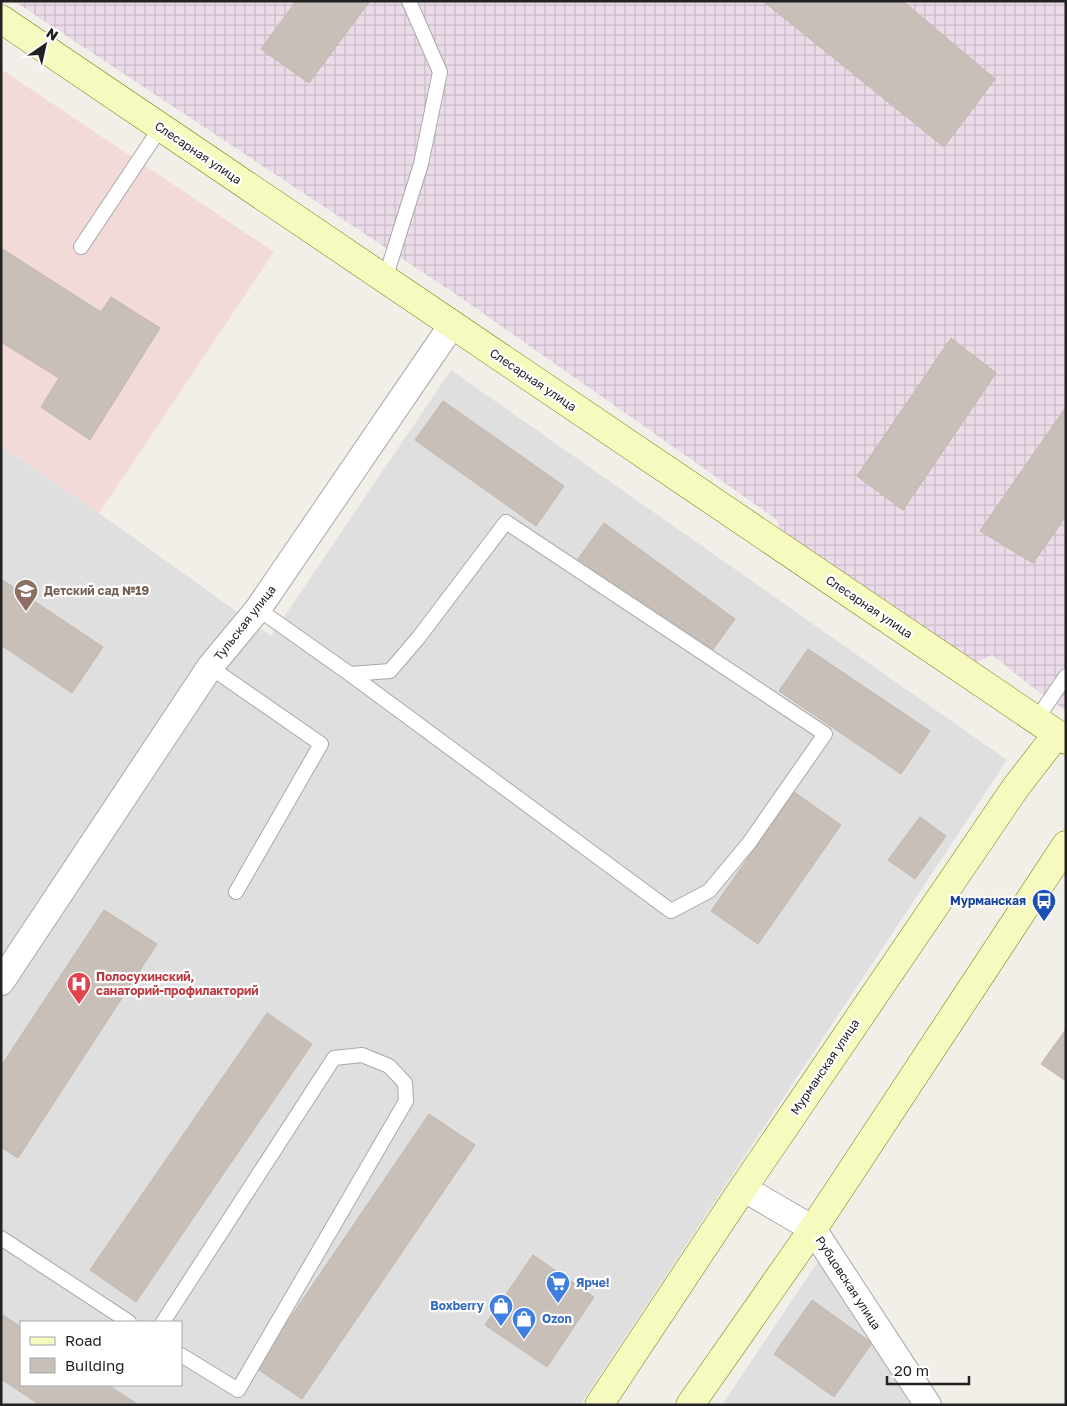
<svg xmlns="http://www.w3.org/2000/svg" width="1067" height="1406" viewBox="0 0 1067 1406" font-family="'Golos Text',sans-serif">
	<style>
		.residential { fill: #e0dfdf; fill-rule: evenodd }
		.commercial { fill: #f2dad9 }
		.industrial { fill: url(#industrial-grid) }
		.building { fill: #c7bfb8; stroke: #c4b6ab }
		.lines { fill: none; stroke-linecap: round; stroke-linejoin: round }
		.lane-casing { stroke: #a9a9a9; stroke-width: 16 }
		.street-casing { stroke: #a9a9a9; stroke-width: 28 }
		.secondary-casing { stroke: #707d05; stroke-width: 29 }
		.lane { stroke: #fff; stroke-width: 14 }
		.street { stroke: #fff; stroke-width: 26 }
		.secondary { stroke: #f7fabf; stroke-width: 28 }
		.labels { text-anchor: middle; stroke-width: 4.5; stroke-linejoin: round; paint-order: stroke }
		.street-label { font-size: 12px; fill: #222; stroke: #fff }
		.education-label { font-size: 12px; font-weight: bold; fill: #785e54; stroke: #fff; text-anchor: start }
		.transit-label { font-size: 12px; font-weight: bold; fill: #164399; stroke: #fff; text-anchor: end }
		.health-label { font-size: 12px; font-weight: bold; fill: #be3a42; stroke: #fff; text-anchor: start }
		.shop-label { font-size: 12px; font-weight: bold; fill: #366cbe; stroke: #fff; text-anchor: start }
	</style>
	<defs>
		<pattern id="industrial-grid" width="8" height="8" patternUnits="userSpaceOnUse" patternTransform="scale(1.25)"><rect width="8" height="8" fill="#ebdbe8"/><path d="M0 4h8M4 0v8" fill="none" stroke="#c9bcc7"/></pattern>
	</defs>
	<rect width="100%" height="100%" fill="#f2efe9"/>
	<path class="residential" d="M 451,370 L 1007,760 L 580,1405 L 1,1405 L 1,446 L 99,513 L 271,636 ZM 21,1322 L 181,1322 L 181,1385 L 21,1385 Z
		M 835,1236 L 936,1405 L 722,1405 Z"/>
	<path class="commercial" d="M 1,69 L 274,252 L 99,513 L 1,446 Z"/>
	<path class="industrial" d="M 14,1 L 1066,1 L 1066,711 L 1035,689 L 992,655 L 966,667 L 793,555 L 776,519 L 460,297 Z"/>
	<path class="building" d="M 296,1 L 370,1 L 309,83 L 261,49 Z
		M 763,1 L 903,1 L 995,79 L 944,147 Z
		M 1,248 L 101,312 L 111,297 L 160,328 L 90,440 L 41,407 L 59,378 L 1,342 Z
		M 951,338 L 996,373 L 903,510 L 857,476 Z
		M 443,401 L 564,486 L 536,526 L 415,440 Z
		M 1066,407 L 1066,516 L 1033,563 L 980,531 Z
		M 604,523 L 735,619 L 709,655 L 578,559 Z
		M 1,579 L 103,647 L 72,693 L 1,645 Z
		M 808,649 L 930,731 L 901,774 L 779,691 Z
		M 794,792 L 841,825 L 758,944 L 711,911 Z
		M 920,817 L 946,836 L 915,879 L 888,860 Z
		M 104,910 L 157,944 L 18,1158 L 1,1147 L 1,1066 Z
		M 267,1013 L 312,1044 L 136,1302 L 90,1270 Z
		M 1066,1029 L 1066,1081 L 1041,1064 Z
		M 429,1114 L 475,1145 L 302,1399 L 256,1368 Z
		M 533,1255 L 594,1297 L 547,1367 L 485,1325 Z
		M 812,1300 L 872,1343 L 834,1397 L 774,1354 Z
		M 1,1314 L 21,1327 L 21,1385 L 108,1385 L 139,1405 L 40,1405 L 1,1379 Z"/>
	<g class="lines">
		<defs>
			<path id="lane" d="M 81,247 L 161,127
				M 385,279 L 421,164 L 440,72 L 409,1
				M 258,609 L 350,674 L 390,671 L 419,637 L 506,522 L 825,734 L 749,843 L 709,891 L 671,911 L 350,674
				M 210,667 L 321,744 L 236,892
				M 1036,720 L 1066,676
				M 1,1238 L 129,1322
				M 163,1322 L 334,1058 L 362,1055 L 389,1066 L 405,1083 L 406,1101 L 238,1390 L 181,1355"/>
			<path id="street" d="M 1,982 L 210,667 L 258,609 L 452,325
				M 743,1188 L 813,1229 L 928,1405"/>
			<path id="secondary" d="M 1,19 L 1066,740
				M 599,1405 L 743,1188 L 1016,787 L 1057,734
				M 690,1405 L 813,1229 L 1066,845"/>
		</defs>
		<use href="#lane" class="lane-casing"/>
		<use href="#street" class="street-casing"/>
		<use href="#secondary" class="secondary-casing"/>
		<use href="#lane" class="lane"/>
		<use href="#street" class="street"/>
		<use href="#secondary" class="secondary"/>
	</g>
	<defs>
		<symbol id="school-pin" viewBox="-11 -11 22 30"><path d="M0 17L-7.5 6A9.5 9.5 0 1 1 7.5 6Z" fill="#8d6e63" stroke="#fff"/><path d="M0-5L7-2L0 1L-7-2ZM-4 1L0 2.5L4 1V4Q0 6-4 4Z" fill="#fff"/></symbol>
		<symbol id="bus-pin" viewBox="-11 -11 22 30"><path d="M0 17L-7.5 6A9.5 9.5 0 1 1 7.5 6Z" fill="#1a4fb4" stroke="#fff"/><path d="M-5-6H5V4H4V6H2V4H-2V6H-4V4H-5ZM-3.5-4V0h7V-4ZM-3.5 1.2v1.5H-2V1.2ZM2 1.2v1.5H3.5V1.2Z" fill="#fff"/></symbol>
		<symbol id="hospital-pin" viewBox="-11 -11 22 30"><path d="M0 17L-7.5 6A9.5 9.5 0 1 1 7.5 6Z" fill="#e0444e" stroke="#fff"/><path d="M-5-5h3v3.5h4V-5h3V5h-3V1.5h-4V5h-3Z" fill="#fff"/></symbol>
		<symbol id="supermarket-pin" viewBox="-11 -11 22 30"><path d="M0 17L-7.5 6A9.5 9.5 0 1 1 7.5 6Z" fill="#3f7fe0" stroke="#fff"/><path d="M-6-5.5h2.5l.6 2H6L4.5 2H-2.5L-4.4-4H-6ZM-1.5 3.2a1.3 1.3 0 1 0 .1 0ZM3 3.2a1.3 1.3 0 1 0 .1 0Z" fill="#fff"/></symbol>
		<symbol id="shop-pin" viewBox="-11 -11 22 30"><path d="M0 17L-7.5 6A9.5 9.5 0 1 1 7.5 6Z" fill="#3f7fe0" stroke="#fff"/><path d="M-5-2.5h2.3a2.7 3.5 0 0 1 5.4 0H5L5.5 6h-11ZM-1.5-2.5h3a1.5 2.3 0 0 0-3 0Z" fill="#fff"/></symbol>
	</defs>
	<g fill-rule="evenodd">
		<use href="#school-pin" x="12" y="577" width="28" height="38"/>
		<use href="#bus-pin" x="1030" y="887" width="28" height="38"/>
		<use href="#hospital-pin" x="65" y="970" width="28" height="38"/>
		<use href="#supermarket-pin" x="544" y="1269" width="28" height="38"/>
		<use href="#shop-pin" x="487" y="1292" width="28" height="38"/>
		<use href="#shop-pin" x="510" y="1305" width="28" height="38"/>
	</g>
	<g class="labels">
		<g class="street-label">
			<text transform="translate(198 153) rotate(34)" y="4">Слесарная улица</text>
			<text transform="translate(533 380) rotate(34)" y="4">Слесарная улица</text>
			<text transform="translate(869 607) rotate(34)" y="4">Слесарная улица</text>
			<text transform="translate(245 623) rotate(-52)" y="4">Тульская улица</text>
			<text transform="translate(825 1067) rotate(-56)" y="4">Мурманская улица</text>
			<text transform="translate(848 1283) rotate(57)" y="4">Рубцовская улица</text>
		</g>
		<g class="education-label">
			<text x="44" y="595">Детский сад №19</text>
		</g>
		<g class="transit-label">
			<text x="1026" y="905">Мурманская</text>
		</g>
		<g class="health-label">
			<text x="96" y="981">Полосухинский,<tspan x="96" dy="14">санаторий-профилакторий</tspan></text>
		</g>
		<g class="shop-label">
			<text x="576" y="1287">Ярче!</text>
			<text x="484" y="1310" text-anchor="end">Boxberry</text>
			<text x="542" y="1323">Ozon</text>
		</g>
	</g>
	<rect width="1067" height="1406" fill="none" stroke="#222222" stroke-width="5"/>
	<rect x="20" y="1321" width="162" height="65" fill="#ffffff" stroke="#a7a7a7"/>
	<rect x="30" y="1337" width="25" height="8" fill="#f7fabf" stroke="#a7a7a7"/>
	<text x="65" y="1346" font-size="15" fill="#222222">Road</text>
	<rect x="30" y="1358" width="25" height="15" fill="#c7bfb8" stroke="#a7a7a7"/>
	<text x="65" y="1371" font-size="15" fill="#222222">Building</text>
	<g transform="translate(45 45) rotate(34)" stroke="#ffffff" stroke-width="4" paint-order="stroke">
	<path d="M0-4L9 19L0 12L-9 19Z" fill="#222222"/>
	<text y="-8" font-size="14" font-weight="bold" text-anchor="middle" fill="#222222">N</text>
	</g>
	<path d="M887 1376v8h82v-8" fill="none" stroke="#222222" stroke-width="2.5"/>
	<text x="894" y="1376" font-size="15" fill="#222222" stroke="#ffffff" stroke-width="4" paint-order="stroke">20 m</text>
</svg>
